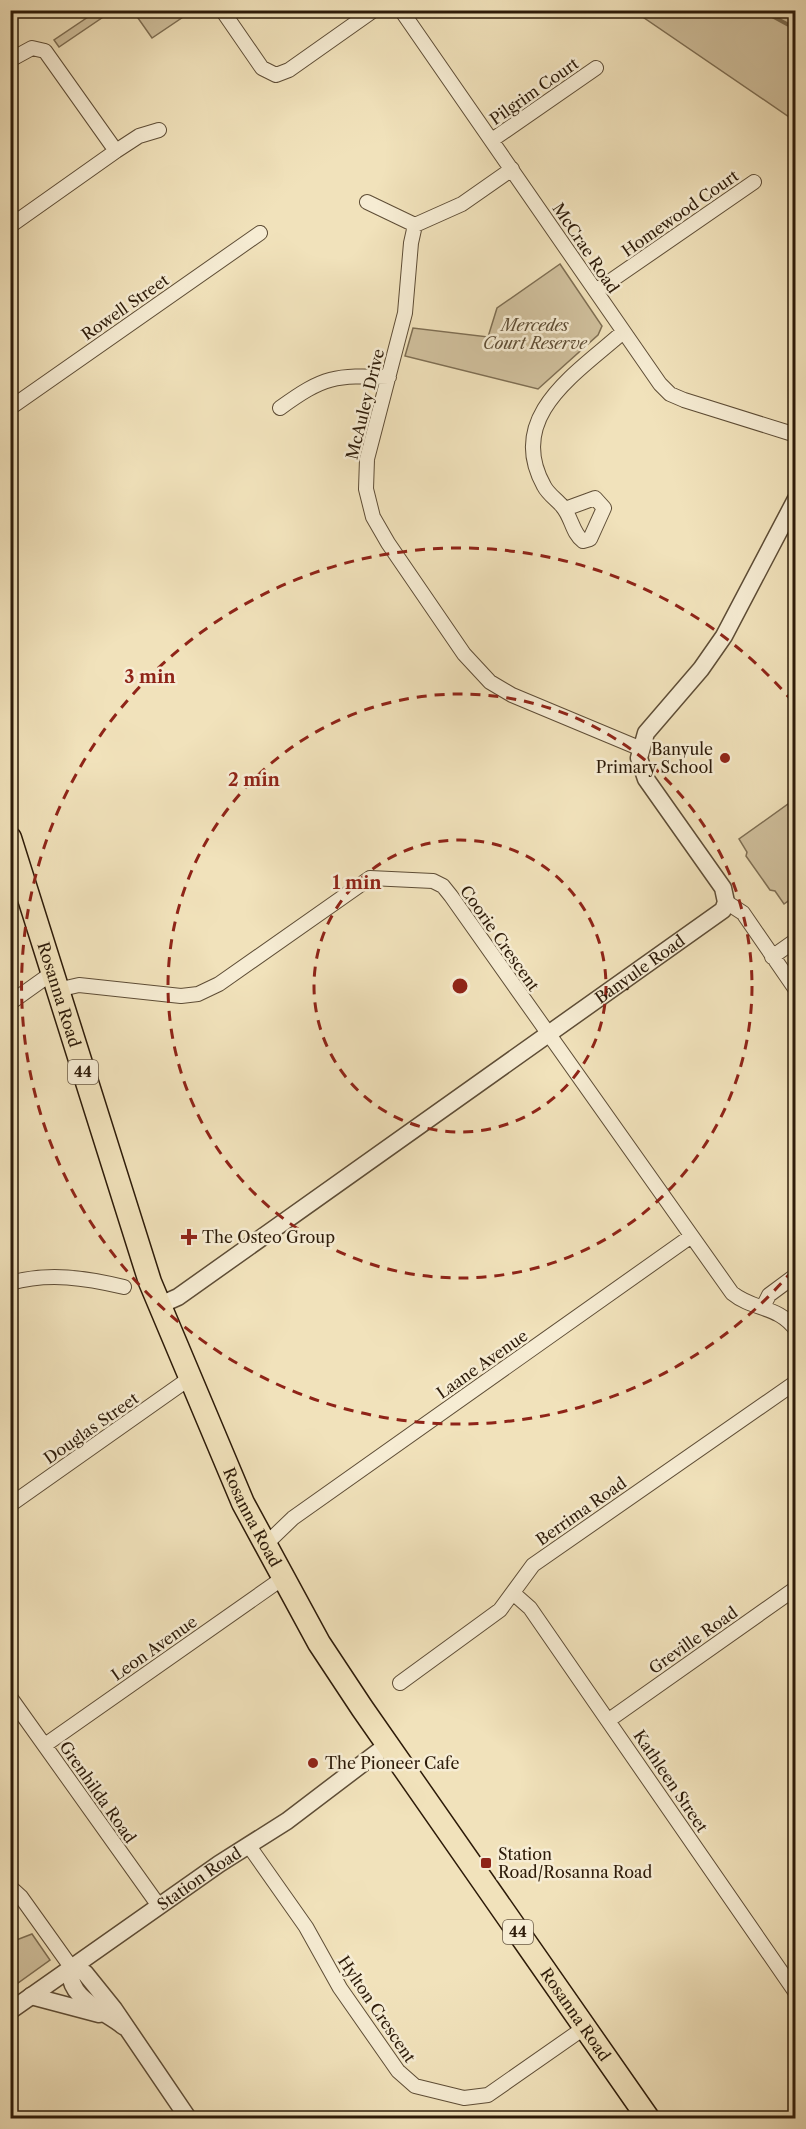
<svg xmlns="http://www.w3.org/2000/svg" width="806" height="2129" viewBox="0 0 806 2129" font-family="'Libre Caslon Text',serif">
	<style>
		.green { fill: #d0c09d; stroke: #7e6e53; stroke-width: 1.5 }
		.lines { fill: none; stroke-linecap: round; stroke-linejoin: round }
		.stream { stroke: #7a6a4f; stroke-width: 4 }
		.minor-casing { stroke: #5e4d36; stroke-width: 16 }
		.tertiary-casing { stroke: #5e4d36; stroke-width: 19 }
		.trunk-casing { stroke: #2d1b09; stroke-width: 25 }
		.minor { stroke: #f6ecd3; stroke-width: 14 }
		.tertiary { stroke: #f6ecd3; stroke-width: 16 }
		.trunk { stroke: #f1e2bb; stroke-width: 22 }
		.ring { fill: none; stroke: #8f2418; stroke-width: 3; stroke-dasharray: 10 8 }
		.poi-dot { fill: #8f2418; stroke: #f6ecd3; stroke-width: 2 }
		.labels { text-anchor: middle; stroke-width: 5; stroke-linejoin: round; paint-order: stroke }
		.shield { fill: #f6ecd3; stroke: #695a46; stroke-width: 1.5 }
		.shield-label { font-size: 15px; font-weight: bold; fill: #2d1b09 }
		.street-label { font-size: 16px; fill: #2d1b09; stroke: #f6ecd3 }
		.park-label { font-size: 16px; font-style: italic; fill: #5e4d35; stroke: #f6ecd3 }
		.poi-label { font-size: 16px; fill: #2d1b09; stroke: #f6ecd3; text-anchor: start }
		.centre { fill: #8f2418; stroke: #f6ecd3; stroke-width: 3 }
		.ring-label { font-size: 18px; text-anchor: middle; font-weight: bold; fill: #8f2418; stroke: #f6ecd3; stroke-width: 5; stroke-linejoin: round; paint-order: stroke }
	</style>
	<rect width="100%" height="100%" fill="#f1e2bb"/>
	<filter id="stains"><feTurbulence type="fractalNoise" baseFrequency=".00333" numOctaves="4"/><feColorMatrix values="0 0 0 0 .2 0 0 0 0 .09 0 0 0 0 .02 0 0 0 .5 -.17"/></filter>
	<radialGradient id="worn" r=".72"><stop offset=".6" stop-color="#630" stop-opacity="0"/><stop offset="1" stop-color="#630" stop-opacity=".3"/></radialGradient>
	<path class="green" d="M 97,11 L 112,11 L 59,47 L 54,40 Z
		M 133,11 L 192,11 L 152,38 Z
		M 634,11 L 795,11 L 795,121 Z
		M 560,264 L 602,326 L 598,335 L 538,389 L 405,356 L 413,328 L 488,337 L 497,308 Z
		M 795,799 L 795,896 L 784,904 L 775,891 L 770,890 L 746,856 L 747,852 L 739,839 Z
		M 32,1934 L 50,1960 L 11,1988 L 11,1942 Z"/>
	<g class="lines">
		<path class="stream" d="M 761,10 L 796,29"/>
		<defs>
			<path id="minor" d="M 222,10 L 262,68 L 276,75 L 289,70 L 374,10
				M 401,10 L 660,384 L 670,394 L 684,400 L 796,435
				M 10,60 L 32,48 L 45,51 L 116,151 L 10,226
				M 492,140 L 596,68
				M 116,151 L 139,136 L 159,130
				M 512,169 L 462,204 L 415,225 L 411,243 L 405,313 L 367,459 L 366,489 L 373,517 L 388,543 L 464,654 L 490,682 L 512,695 L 639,748
				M 367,202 L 415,225
				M 596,291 L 754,182
				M 10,408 L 260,233
				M 280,408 C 324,376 335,375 389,377
				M 565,509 L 595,498 L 604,508 L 590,539 L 583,541 C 572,533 572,517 562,506 C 557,500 548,494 544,486 C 505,416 577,373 623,332
				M 726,902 L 743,913 L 796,990
				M 772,957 L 796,940
				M 57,990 L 79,985 L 181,996 L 198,994 L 219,984 L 370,878 L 433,881 L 443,886 L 451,896 L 732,1293 C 754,1311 778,1305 796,1330
				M 10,1003 L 52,973
				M 10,1283 C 49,1272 86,1278 124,1287
				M 763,1307 L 769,1295 L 796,1275
				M 10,1505 L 190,1378
				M 265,1545 L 293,1518 L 690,1237
				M 513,1593 L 530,1608 L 796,1993
				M 400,1683 L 500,1610 L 533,1565 L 796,1382
				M 10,1697 L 159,1906
				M 609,1720 L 796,1588
				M 45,1745 L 283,1578
				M 249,1846 L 306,1927 L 340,1988 L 398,2071 L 415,2086 L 464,2098 L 488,2095 L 584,2028
				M 10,1887 L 21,1897 L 71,1967"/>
			<g id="tertiary">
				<path id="s1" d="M 160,1305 L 178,1297 L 723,910 L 726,902 L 723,888 L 646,779 L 639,758 L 646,733 L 701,669 L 724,636 L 796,499"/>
				<path d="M 71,1967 L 85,1973 L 114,2009 L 188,2118"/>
				<path d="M 71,1967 C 65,1998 105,2011 123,2026"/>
				<path d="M 31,1996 L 99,2014"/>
				<path id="s2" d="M 10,2011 L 219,1864 L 287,1821 L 387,1745"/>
			</g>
			<g id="trunk">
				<path id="s3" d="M 10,838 L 150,1282 L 243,1503 L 319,1643 L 362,1708 L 648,2118"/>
			</g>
		</defs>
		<use href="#minor" class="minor-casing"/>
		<use href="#tertiary" class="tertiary-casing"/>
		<use href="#trunk" class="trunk-casing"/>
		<use href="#minor" class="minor"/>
		<use href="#tertiary" class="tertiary"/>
		<use href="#trunk" class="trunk"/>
	</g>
	<g class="ring">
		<circle cx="460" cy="986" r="146"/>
		<circle cx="460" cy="986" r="292"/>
		<path d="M793 1270A438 438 0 1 1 793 702"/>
	</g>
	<g class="poi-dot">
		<circle cx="725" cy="758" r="6"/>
		<path d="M186 1228h6v6h6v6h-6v6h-6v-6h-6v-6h6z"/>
		<circle cx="313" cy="1763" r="6"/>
		<rect x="480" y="1857" width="12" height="12" rx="3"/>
	</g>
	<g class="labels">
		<g class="shield">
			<rect x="68" y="1060" width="30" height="24" rx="4.5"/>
			<rect x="503" y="1920" width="30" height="24" rx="4.5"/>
		</g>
		<g class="shield-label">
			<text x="83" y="1077">44</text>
			<text x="518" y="1937">44</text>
		</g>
		<g class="street-label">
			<text transform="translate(534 91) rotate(-35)" y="6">Pilgrim Court</text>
			<text transform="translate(680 213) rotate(-35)" y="6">Homewood Court</text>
			<text transform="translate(586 248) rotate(56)" y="6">McCrae Road</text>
			<text transform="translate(125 307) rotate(-35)" y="6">Rowell Street</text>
			<text transform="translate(365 404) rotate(-76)" y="6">McAuley Drive</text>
			<text transform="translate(500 938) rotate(55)" y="6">Coorie Crescent</text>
			<text dy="6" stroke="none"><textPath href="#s1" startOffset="586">Banyule Road</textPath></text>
			<text dy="6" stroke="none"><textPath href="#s3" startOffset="164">Rosanna Road</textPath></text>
			<text transform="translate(482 1364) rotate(-35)" y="6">Laane Avenue</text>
			<text transform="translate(91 1428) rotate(-35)" y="6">Douglas Street</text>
			<text transform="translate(581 1511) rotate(-35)" y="6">Berrima Road</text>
			<text dy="6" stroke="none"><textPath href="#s3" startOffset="722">Rosanna Road</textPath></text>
			<text transform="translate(693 1640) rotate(-35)" y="6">Greville Road</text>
			<text transform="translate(154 1648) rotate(-35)" y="6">Leon Avenue</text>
			<text transform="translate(671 1781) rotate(56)" y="6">Kathleen Street</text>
			<text transform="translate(98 1792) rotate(55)" y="6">Grenhilda Road</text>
			<text dy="6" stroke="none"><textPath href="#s2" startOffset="231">Station Road</textPath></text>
			<text transform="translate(377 2009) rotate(56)" y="6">Hylton Crescent</text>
			<text dy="6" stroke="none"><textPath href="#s3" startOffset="1316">Rosanna Road</textPath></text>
		</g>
		<g class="park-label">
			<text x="535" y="331">Mercedes<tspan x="535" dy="18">Court Reserve</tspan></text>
		</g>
		<g class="poi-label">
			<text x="713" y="755" text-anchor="end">Banyule<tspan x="713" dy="18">Primary School</tspan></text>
			<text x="202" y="1243">The Osteo Group</text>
			<text x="325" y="1769">The Pioneer Cafe</text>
			<text x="498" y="1860">Station<tspan x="498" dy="18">Road/Rosanna Road</tspan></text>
		</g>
	</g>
	<circle cx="460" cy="986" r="9" class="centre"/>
	<g class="ring-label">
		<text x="150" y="683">3 min</text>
		<text x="254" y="786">2 min</text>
		<text x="357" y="889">1 min</text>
	</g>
	<rect width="806" height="2129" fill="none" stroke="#f1e2bb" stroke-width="36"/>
	<rect x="12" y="12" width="782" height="2105" fill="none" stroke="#2d1b09" stroke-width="3"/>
	<rect x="18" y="18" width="770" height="2093" fill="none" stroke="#2d1b09" stroke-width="1.5"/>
	<rect width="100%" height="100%" filter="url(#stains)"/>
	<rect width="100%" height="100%" fill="url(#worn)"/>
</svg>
